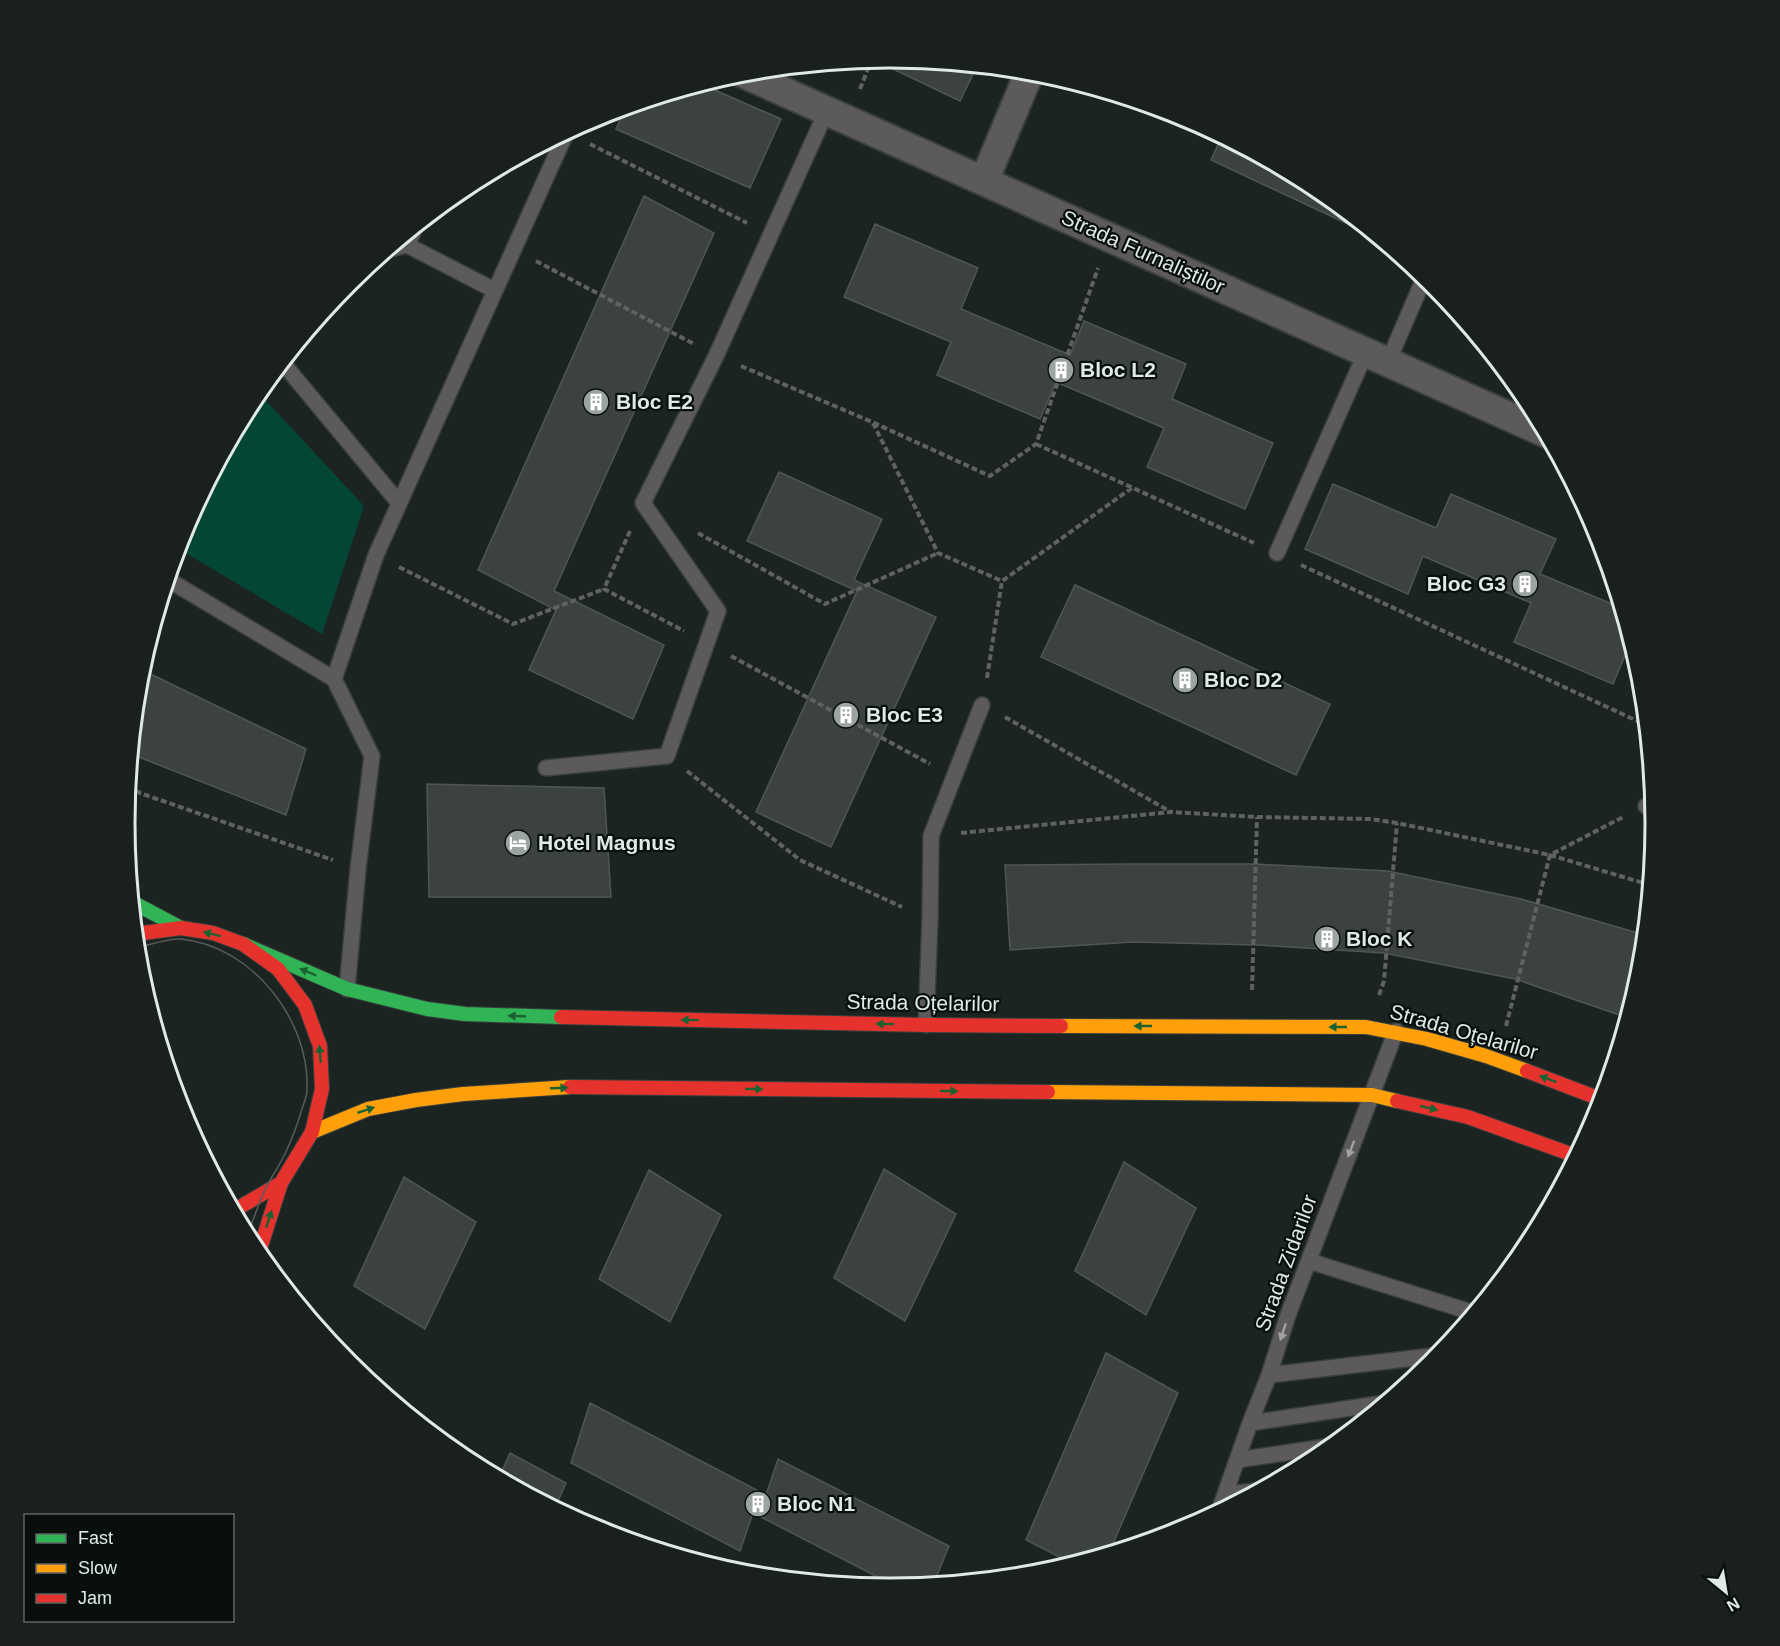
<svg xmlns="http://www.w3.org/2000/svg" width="1780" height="1646" viewBox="0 0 1780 1646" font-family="Arial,sans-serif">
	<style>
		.green { fill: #044636 }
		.building { fill: #3c4240; stroke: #4f5654; stroke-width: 1.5 }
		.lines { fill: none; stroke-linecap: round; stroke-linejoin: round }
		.lane-casing { stroke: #383f3c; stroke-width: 18 }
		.street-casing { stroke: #383f3c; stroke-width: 32 }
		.fast-casing { stroke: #383f3c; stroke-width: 16 }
		.slow-casing { stroke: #383f3c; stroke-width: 16 }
		.jam-casing { stroke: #383f3c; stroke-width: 16 }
		.path { stroke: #606161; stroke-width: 4; stroke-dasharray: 6 3; stroke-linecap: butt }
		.lane { stroke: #5c5a5c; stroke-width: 15 }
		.street { stroke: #5c5a5c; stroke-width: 28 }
		.fast { stroke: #30b455; stroke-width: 14 }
		.slow { stroke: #ff9f0a; stroke-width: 14 }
		.jam { stroke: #e5322d; stroke-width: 14 }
		.tram { stroke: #585b5c; stroke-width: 1.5 }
		.oneway { fill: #1c6231 }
		.oneway2 { fill: #9ea2a0 }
		.labels { text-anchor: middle; stroke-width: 4.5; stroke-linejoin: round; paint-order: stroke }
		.street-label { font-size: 21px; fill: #dfe9e5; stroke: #080f0d }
		.poi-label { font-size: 21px; font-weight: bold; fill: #dfe9e5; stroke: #080f0d; text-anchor: start }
		.rim { fill: none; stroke: #dfe9e5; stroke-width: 3 }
	</style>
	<rect width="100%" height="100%" fill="#1c2421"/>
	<path class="green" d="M 258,392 L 364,506 L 322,634 L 177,548 L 182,530 L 253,397 Z"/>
	<path class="building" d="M 890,57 L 977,66 L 960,101 L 872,59 Z
		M 701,84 L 781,119 L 750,188 L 616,129 L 626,107 Z
		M 1222,136 L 1316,186 L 1370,231 L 1369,234 L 1211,160 Z
		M 644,196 L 714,233 L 554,591 L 664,645 L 633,719 L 529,670 L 556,610 L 478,570 Z
		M 875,224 L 978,268 L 961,309 L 1070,355 L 1084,321 L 1186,364 L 1172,399 L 1273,443 L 1245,509 L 1147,467 L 1164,428 L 1056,382 L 1040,419 L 937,375 L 951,342 L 844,297 Z
		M 779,472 L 882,519 L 854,580 L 936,617 L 831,847 L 756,812 L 857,591 L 747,541 Z
		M 1333,484 L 1436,528 L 1451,494 L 1556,539 L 1540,574 L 1622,608 L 1631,641 L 1613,684 L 1514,642 L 1531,603 L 1423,556 L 1408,594 L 1305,549 Z
		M 1075,585 L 1330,704 L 1296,775 L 1041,657 Z
		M 140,669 L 306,749 L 286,815 L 131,754 Z
		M 427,784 L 604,788 L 611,897 L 429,897 Z
		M 1129,864 L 1255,864 L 1388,871 L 1521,899 L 1645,935 L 1641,973 L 1628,1018 L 1515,979 L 1384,953 L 1258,945 L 1133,942 L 1010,950 L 1005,865 Z
		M 1124,1162 L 1196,1208 L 1146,1315 L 1075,1271 Z
		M 884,1169 L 956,1214 L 905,1321 L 834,1278 Z
		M 649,1170 L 721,1215 L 670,1322 L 599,1279 Z
		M 404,1177 L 476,1222 L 425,1329 L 354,1286 Z
		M 1106,1353 L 1178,1393 L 1109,1553 L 1073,1564 L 1026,1540 Z
		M 590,1403 L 766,1495 L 778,1459 L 949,1546 L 933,1585 L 899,1588 L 753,1513 L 740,1551 L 571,1463 Z
		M 510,1453 L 566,1483 L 555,1508 L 499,1478 Z"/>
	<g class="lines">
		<defs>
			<path id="lane" d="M 407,245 L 416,226
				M 386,250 L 407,245 L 494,290
				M 282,362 L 399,503
				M 1388,362 L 1425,276
				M 1516,420 L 1526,397
				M 1277,553 L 1366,352
				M 167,579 L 334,679 L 376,555 L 567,131
				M 334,679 L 372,756 L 358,869 L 347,989
				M 546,768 L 667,756 L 718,611 L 643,503 L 716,356 L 827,110
				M 1646,806 L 1655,810
				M 926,1025 L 930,919 L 931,836 L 982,705
				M 1309,1261 L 1474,1313
				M 1269,1375 L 1440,1355
				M 1250,1423 L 1385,1403
				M 1237,1460 L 1332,1446
				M 1226,1494 L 1257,1491
				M 1219,1511 L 1250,1423 L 1269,1375 L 1288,1315 L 1396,1031"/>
			<path id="street" d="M 740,72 L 1546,433
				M 984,181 L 1030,71"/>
			<path id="fast" d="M 132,902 L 181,928
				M 243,944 L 347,989 L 427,1009 L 465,1014 L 561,1017"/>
			<path id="slow" d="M 1061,1026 L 1366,1027 L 1427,1039 L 1486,1056 L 1527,1071
				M 1048,1092 L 1372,1095 L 1397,1101
				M 312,1132 L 368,1109 L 416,1100 L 463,1094 L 570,1087"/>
			<path id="jam" d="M 135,934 L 181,928 L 213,933 L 243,944 L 278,969 L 305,1005 L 320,1046 L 322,1089 L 312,1132 L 281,1183 L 233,1211
				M 561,1017 L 926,1025 L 1061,1026
				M 1527,1071 L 1603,1100
				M 570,1087 L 1048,1092
				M 1397,1101 L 1468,1117 L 1576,1156
				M 258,1255 L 281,1183"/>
		</defs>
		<use href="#lane" class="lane-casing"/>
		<use href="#street" class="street-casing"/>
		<use href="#fast" class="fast-casing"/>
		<use href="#slow" class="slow-casing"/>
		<use href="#jam" class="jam-casing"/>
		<path class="path" d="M 860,89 L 872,59
			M 590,144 L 747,223
			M 536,261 L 694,344
			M 741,366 L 872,422 L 990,476 L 1036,444 L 1098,268
			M 873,423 L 938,553 L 1002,581
			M 1036,444 L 1254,543
			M 630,531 L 604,589 L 684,631
			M 698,533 L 825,604 L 938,553
			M 1301,565 L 1646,725
			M 399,567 L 513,624 L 604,589
			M 731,656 L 930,764
			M 987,678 L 1002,581 L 1133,487
			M 1005,717 L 1171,812
			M 687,771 L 800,860 L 902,907
			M 128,786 L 140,793 L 333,860
			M 961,833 L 1171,812 L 1257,817 L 1371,819 L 1397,823 L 1550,855 L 1650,885
			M 1252,990 L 1257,817
			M 1379,995 L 1384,981 L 1397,823
			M 1506,1026 L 1550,855 L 1623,817
			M 408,1413 L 429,1424 L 426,1429"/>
		<use href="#lane" class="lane"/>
		<use href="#street" class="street"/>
		<use href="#fast" class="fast"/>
		<use href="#slow" class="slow"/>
		<use href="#jam" class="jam"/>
		<path class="tram" d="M 136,948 C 150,945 167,938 181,939 C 252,946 310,1020 307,1090 C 307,1097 303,1105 301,1112 C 297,1126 291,1141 285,1154 C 278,1168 269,1180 263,1194 C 257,1208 252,1223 247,1237"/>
	</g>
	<defs><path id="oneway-solid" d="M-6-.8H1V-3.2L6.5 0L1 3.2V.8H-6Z" transform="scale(1.5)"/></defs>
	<g class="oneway">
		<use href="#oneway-solid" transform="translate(212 934) rotate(-166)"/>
		<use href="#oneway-solid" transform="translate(308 972) rotate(-157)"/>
		<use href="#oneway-solid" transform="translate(517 1016) rotate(-178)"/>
		<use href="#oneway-solid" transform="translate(690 1020) rotate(-179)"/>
		<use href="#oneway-solid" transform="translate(885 1024) rotate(-179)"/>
		<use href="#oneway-solid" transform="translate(1143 1026) rotate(-180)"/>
		<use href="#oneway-solid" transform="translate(1338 1027) rotate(180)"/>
		<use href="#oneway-solid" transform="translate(320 1054) rotate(-95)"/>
		<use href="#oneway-solid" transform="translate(1548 1079) rotate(-159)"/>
		<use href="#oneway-solid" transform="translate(559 1088) rotate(-2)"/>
		<use href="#oneway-solid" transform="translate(754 1089) rotate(1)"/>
		<use href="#oneway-solid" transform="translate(949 1091) rotate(1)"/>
		<use href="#oneway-solid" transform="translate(1429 1108) rotate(13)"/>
		<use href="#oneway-solid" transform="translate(366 1110) rotate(-18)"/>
		<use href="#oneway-solid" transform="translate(269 1219) rotate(-72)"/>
	</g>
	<g class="oneway2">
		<use href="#oneway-solid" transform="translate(1351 1149) rotate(111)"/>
		<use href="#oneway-solid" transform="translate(1283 1332) rotate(108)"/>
	</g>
	<defs>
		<symbol id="building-disc" viewBox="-11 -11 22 22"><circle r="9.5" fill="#9ba4a0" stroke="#080f0d"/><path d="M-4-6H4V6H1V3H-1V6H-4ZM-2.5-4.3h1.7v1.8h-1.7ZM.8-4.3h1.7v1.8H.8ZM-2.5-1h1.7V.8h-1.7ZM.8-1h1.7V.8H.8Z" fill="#fff"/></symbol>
		<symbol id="hotel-disc" viewBox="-11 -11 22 22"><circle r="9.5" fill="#9ba4a0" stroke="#080f0d"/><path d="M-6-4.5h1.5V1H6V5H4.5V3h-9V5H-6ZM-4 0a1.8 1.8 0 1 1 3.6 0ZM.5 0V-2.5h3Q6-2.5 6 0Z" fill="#fff"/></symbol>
	</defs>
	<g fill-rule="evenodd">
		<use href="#building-disc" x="1046" y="355" width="30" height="30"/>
		<use href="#building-disc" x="581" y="387" width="30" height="30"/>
		<use href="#building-disc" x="1510" y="569" width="30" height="30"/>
		<use href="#building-disc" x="1170" y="665" width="30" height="30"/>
		<use href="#building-disc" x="831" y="700" width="30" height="30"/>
		<use href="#hotel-disc" x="503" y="828" width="30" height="30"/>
		<use href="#building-disc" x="1312" y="924" width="30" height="30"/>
		<use href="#building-disc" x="743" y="1489" width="30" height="30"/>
	</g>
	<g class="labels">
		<g class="street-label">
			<text transform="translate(1143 252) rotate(24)" y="7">Strada Furnaliștilor</text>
			<text transform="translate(923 1003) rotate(1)" y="7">Strada Oțelarilor</text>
			<text transform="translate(1464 1032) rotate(16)" y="7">Strada Oțelarilor</text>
			<text transform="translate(1286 1263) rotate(-70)" y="7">Strada Zidarilor</text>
		</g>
		<g class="poi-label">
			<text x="1080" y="377">Bloc L2</text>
			<text x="616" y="409">Bloc E2</text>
			<text x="1506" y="591" text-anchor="end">Bloc G3</text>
			<text x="1204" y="687">Bloc D2</text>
			<text x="866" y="722">Bloc E3</text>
			<text x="538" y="850">Hotel Magnus</text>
			<text x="1346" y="946">Bloc K</text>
			<text x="777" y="1511">Bloc N1</text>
		</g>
	</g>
	<path d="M0 0H1780V1646H0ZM135 823a755 755 0 1 1 1510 0a755 755 0 1 1-1510 0Z" fill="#19201e" fill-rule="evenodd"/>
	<path class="rim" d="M135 823a755 755 0 1 1 1510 0a755 755 0 1 1-1510 0Z"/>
	<rect x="24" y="1514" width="210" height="108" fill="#080f0d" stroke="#5e6663" stroke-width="1.5"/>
	<rect x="36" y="1534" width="30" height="9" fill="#30b455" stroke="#5e6663" stroke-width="1.5"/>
	<text x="78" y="1544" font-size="18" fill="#dfe9e5">Fast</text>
	<rect x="36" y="1564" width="30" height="9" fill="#ff9f0a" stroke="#5e6663" stroke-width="1.5"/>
	<text x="78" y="1574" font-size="18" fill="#dfe9e5">Slow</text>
	<rect x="36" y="1594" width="30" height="9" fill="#e5322d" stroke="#5e6663" stroke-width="1.5"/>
	<text x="78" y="1604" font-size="18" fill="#dfe9e5">Jam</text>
	<g transform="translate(1726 1592) rotate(150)" stroke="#080f0d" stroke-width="4.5" paint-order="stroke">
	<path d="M0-4.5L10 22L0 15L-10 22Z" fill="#dfe9e5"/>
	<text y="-9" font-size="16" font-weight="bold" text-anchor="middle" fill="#dfe9e5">N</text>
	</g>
</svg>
